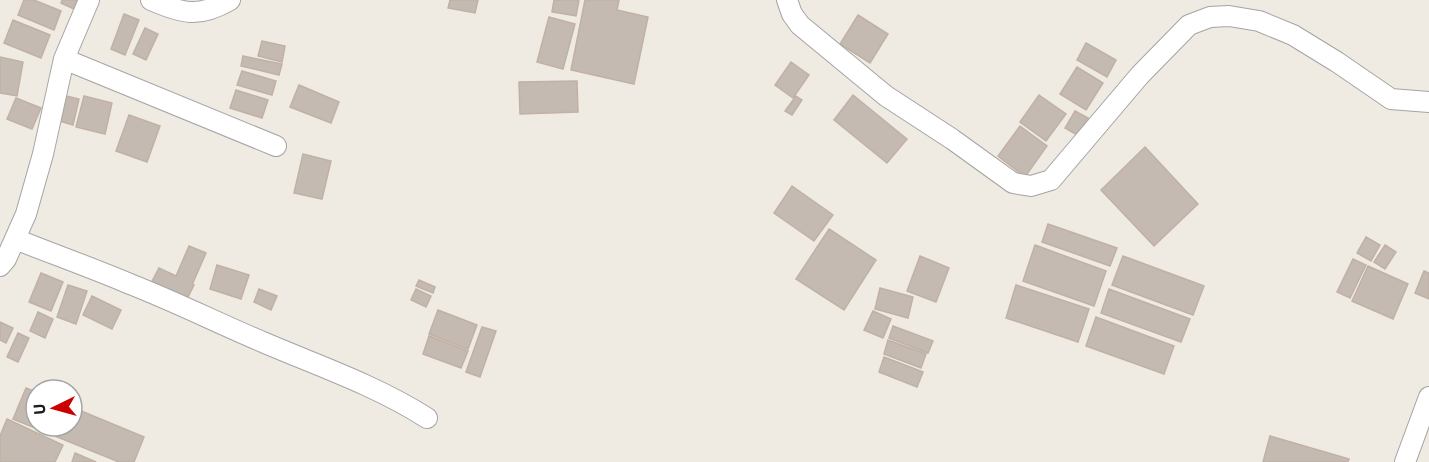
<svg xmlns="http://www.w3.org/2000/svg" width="1429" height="462" viewBox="0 0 1429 462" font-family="'IBM Plex Sans',sans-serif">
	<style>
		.building { fill: #c4bab2; stroke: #c1b1a4; stroke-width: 1.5 }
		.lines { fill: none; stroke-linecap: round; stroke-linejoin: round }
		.minor-casing { stroke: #a4a4a4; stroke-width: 22 }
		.minor { stroke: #fff; stroke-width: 20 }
	</style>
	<rect width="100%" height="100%" fill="#efebe2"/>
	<path class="building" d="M 24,0 L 34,0 L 61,11 L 54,30 L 18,15 Z
		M 62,0 L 78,0 L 74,9 L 61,3 Z
		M 450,0 L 478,0 L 475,13 L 448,8 Z
		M 554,0 L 579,0 L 576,16 L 552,12 Z
		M 585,0 L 619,0 L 617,10 L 648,17 L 634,84 L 571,70 Z
		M 124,14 L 139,20 L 125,55 L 111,49 Z
		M 858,15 L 888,34 L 870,63 L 840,44 Z
		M 549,17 L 575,24 L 563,69 L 537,62 Z
		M 13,20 L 50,35 L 41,58 L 4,43 Z
		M 145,28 L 158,34 L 146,60 L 133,54 Z
		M 262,41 L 285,46 L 282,62 L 258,56 Z
		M 1086,43 L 1116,60 L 1107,77 L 1077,60 Z
		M 243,56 L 282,64 L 279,75 L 241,66 Z
		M 0,57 L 23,62 L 17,96 L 0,93 Z
		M 791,62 L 809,75 L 793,98 L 775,85 Z
		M 1077,67 L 1103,83 L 1086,110 L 1060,94 Z
		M 242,71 L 276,81 L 272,95 L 237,85 Z
		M 577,81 L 578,112 L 520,114 L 519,82 Z
		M 299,85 L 339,102 L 331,123 L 290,107 Z
		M 236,90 L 268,100 L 262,118 L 230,108 Z
		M 62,95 L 79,99 L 73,125 L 56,120 Z
		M 853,95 L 907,139 L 887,163 L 834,120 Z
		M 1039,95 L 1066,114 L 1046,141 L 1020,122 Z
		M 84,96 L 112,103 L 105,134 L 76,127 Z
		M 796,96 L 802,100 L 792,115 L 785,111 Z
		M 16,98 L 41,108 L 32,129 L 7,119 Z
		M 1075,111 L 1088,118 L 1077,135 L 1065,128 Z
		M 129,115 L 160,126 L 147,162 L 116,151 Z
		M 1020,126 L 1047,146 L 1025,177 L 998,156 Z
		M 1145,147 L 1198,204 L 1154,246 L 1101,190 Z
		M 303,154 L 331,161 L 322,199 L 294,193 Z
		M 792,186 L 833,215 L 814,241 L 774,213 Z
		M 1048,224 L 1117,248 L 1110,266 L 1042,242 Z
		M 829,229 L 876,260 L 844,310 L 796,279 Z
		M 1366,237 L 1380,245 L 1371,261 L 1357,253 Z
		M 1035,245 L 1106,271 L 1094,306 L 1023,281 Z
		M 1385,245 L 1396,252 L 1385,269 L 1374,262 Z
		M 189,246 L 206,253 L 192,285 L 194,285 L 185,303 L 150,285 L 159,268 L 176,276 Z
		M 920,256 L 949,268 L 936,302 L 907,291 Z
		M 1123,256 L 1204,286 L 1193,315 L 1112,285 Z
		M 1353,259 L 1366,265 L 1350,298 L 1337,292 Z
		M 217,265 L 249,275 L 241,299 L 210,289 Z
		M 1368,266 L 1408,284 L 1393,319 L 1352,301 Z
		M 1424,271 L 1429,273 L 1429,299 L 1415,293 Z
		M 41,273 L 63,282 L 51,311 L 29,302 Z
		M 419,280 L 435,287 L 433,293 L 416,286 Z
		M 68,285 L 87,291 L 76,324 L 57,317 Z
		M 1016,285 L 1089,309 L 1078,342 L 1006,318 Z
		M 880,288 L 913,297 L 908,318 L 875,309 Z
		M 259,289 L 277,296 L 271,310 L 254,302 Z
		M 416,289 L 431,296 L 426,307 L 411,300 Z
		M 1109,289 L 1190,319 L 1181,342 L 1101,313 Z
		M 92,296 L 121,310 L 112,329 L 83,315 Z
		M 438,310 L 477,325 L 468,349 L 429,334 Z
		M 873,311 L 891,319 L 883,338 L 864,330 Z
		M 38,312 L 53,319 L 45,338 L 30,331 Z
		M 1096,317 L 1174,346 L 1164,374 L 1086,346 Z
		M 0,322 L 13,328 L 6,343 L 0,340 Z
		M 893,326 L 933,341 L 928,353 L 889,338 Z
		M 482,327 L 496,331 L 480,377 L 466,372 Z
		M 18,333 L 29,338 L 18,362 L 7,357 Z
		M 429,336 L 468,351 L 461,368 L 423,354 Z
		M 888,340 L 926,354 L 921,368 L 884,354 Z
		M 884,357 L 923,372 L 917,387 L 879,372 Z
		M 26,388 L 36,392 L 36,426 L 72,426 L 72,407 L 144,437 L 134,462 L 119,462 L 13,419 Z
		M 7,419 L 63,445 L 55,462 L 0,462 L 0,436 Z
		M 1270,436 L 1349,459 L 1348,462 L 1263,462 Z
		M 75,453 L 96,462 L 72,462 Z"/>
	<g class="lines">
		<defs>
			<path id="minor" d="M 151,0 C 183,14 199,18 230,0
				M 787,0 L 792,14 L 800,25 L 886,96 L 952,139 L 1013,183 L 1031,186 L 1051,180 L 1140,75 L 1189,25 L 1210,17 L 1229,16 L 1259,21 L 1293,35 L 1337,62 L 1391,99 L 1429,102
				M 64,59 L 276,146
				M 15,239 C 53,254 92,268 130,284 C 176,302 220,324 265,343 C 319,366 377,386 427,418
				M 0,266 L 6,259 L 26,214 L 43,154 L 64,59 L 89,0
				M 1405,462 L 1429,397"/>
		</defs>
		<use href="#minor" class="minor-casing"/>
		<use href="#minor" class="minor"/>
	</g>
	<g transform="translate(54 408) rotate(265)"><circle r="28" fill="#ffffff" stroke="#a5a5a5" stroke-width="1.5"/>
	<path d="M0-4.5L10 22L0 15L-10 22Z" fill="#ca0001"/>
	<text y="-9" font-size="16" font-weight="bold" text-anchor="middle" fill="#1d1d1d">U</text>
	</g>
</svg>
